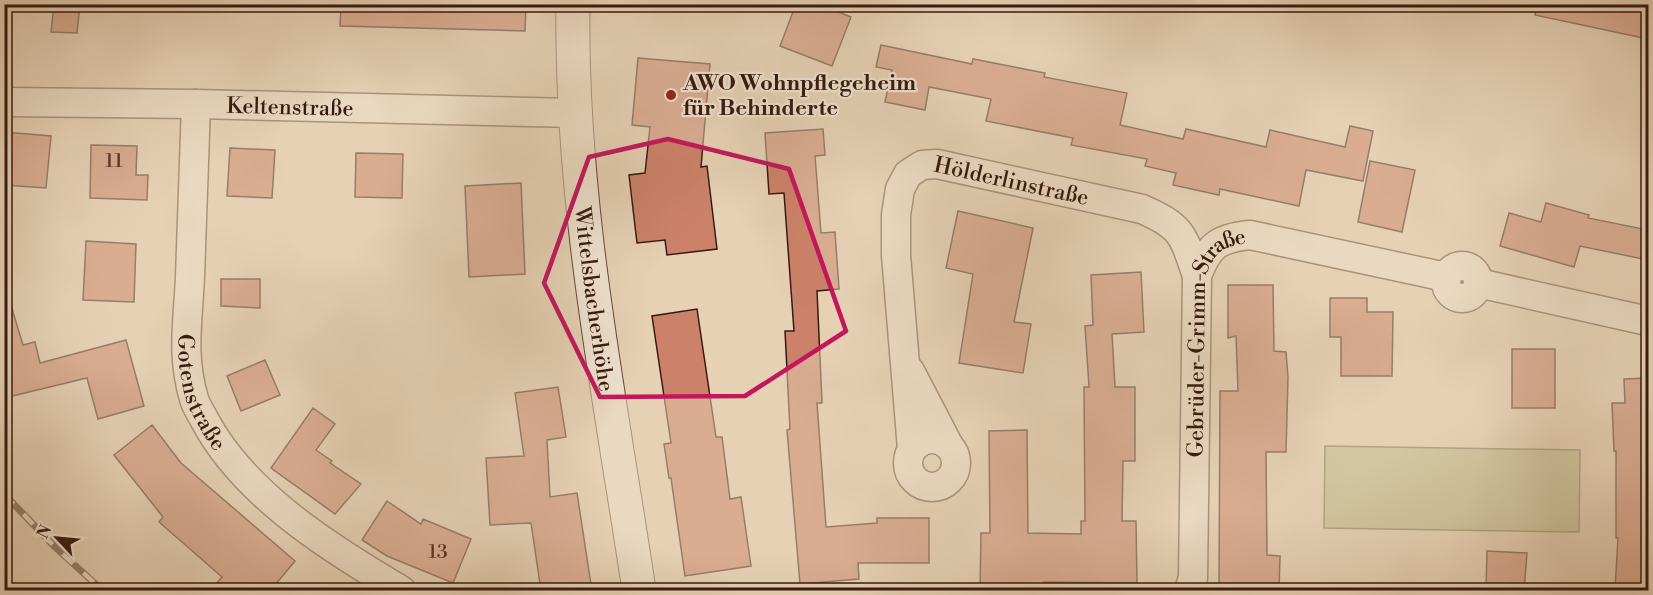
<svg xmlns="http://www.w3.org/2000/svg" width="1653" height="595" viewBox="0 0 1653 595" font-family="'Libre Bodoni',serif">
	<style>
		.green { fill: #bdb988; stroke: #7a6a4c; stroke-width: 1.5 }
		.building { fill: #cc826a; stroke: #371a0f; stroke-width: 1.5 }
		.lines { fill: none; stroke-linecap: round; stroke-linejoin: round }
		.minor-casing { stroke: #634838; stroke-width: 31 }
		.tertiary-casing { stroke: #634838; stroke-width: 35 }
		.minor { stroke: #efe1cf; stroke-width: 28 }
		.tertiary { stroke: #efe1cf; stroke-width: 33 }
		.rail-casing { stroke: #371a0f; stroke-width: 7 }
		.rail { stroke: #efe1cf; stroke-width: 4.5; stroke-dasharray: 14; stroke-linecap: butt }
		.marked { fill: none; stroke: #c2185b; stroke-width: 4.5; stroke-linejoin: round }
		.poi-dot { fill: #8f2418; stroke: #efe1cf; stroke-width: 2 }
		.labels { text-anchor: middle; stroke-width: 4.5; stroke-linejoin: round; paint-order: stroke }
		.number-label { font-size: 20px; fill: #5c3426 }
		.poi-label { font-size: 22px; font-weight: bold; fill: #371a0f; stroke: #efe1cf; text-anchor: start }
		.street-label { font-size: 22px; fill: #371a0f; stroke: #efe1cf }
	</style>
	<rect width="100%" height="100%" fill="#e6d1b5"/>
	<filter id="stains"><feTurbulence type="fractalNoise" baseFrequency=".00333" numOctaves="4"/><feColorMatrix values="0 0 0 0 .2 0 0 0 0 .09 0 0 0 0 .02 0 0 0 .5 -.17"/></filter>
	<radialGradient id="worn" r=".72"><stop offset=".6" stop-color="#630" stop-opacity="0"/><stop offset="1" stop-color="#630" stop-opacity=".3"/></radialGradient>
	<path class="green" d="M 1325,446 L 1580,450 L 1579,532 L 1324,528 Z"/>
	<path class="building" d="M 54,4 L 80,4 L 77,33 L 51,32 Z
		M 341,4 L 526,4 L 525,31 L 340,26 Z
		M 796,4 L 818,4 L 851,17 L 832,66 L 780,46 Z
		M 1537,4 L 1648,4 L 1648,39 L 1535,15 Z
		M 881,45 L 972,64 L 973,59 L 1045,73 L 1044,77 L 1127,93 L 1120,125 L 1183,139 L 1186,129 L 1266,147 L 1270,130 L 1345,147 L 1350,126 L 1373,131 L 1363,181 L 1306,170 L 1299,206 L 1220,189 L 1219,195 L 1173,185 L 1176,173 L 1145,166 L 1147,159 L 1071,145 L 1073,138 L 986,121 L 991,99 L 929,87 L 925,110 L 885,102 L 892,70 L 876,67 Z
		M 638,58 L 710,64 L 701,167 L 707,166 L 717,249 L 667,255 L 665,240 L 637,243 L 629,175 L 645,173 L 650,127 L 632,125 Z
		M 823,129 L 825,155 L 815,156 L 821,233 L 835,232 L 839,289 L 817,291 L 822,403 L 817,403 L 826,527 L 877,523 L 877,518 L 929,518 L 929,563 L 858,563 L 859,579 L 800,584 L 787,430 L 790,429 L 785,331 L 794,331 L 784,193 L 769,194 L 765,133 Z
		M 4,132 L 51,136 L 46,188 L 4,185 Z
		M 91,145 L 137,146 L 136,175 L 148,175 L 147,200 L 90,198 Z
		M 230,148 L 275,150 L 272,198 L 227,196 Z
		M 356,153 L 403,154 L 402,198 L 355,197 Z
		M 1370,161 L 1415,170 L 1402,232 L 1358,222 Z
		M 521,183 L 525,274 L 469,277 L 465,186 Z
		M 1546,203 L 1589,215 L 1588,218 L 1648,230 L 1648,260 L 1580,246 L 1574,267 L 1500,246 L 1509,213 L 1541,222 Z
		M 958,211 L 1033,228 L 1014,322 L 1031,324 L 1023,373 L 959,363 L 973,274 L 946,268 Z
		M 86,241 L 136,244 L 134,302 L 83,300 Z
		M 1141,272 L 1144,332 L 1112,334 L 1115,387 L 1135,387 L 1135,461 L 1123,461 L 1122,521 L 1136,521 L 1137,583 L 1044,582 L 1043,591 L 980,590 L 981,533 L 990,533 L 989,431 L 1027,430 L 1028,533 L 1081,534 L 1081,521 L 1085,521 L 1084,387 L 1089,387 L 1085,326 L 1093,325 L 1091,275 Z
		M 221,279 L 260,279 L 260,308 L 221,306 Z
		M 1228,285 L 1273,285 L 1274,351 L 1286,352 L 1288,377 L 1286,452 L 1266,452 L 1267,555 L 1280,556 L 1279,591 L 1219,591 L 1220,391 L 1238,391 L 1236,336 L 1228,338 Z
		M 1330,298 L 1367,298 L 1367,312 L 1393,312 L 1392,376 L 1341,376 L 1341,337 L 1330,337 Z
		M 4,302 L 10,302 L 23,345 L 35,342 L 40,363 L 126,340 L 144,406 L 98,419 L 87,378 L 4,398 Z
		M 697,309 L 716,437 L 722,437 L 730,499 L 741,497 L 751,566 L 685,576 L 671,478 L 669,478 L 664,444 L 671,443 L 652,316 Z
		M 1512,349 L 1555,349 L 1555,408 L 1512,408 Z
		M 265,360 L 280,395 L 241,411 L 227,376 Z
		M 1648,378 L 1648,428 L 1642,428 L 1644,482 L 1648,482 L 1648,591 L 1615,589 L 1618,538 L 1616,538 L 1616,451 L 1614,451 L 1612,403 L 1625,403 L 1624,379 Z
		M 558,387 L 566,437 L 547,440 L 550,497 L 577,493 L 592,591 L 541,591 L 531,523 L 490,525 L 486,458 L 524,456 L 515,393 Z
		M 313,408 L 335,424 L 316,450 L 332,461 L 330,463 L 361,484 L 335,514 L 271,468 Z
		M 152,425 L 181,463 L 295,561 L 270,591 L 210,591 L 222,577 L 159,522 L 163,517 L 114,455 Z
		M 387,501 L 421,524 L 423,519 L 471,539 L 453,583 L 387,556 L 362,540 Z
		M 1487,551 L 1527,553 L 1524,591 L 1486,591 Z"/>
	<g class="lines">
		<defs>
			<g id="minor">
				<path id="s1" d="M 4,102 L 196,104 L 575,113"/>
				<path id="s2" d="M 196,104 C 194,162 192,219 190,277 C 188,322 181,354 194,399 C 196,406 201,413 204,419 C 243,494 331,549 401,590"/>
				<circle cx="1462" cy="282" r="16"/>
				<path d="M 1478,283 L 1648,321"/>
				<path d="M 910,371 L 949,446"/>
				<circle cx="932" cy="463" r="24"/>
				<path id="s3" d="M 912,449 L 896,255 L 896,215 L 900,189 L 908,174 L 922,165 L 937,164 L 1142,209 C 1183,227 1183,235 1197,276"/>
				<path id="s4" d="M 1189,590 L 1193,578 L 1197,276 C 1208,246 1218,238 1250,235 L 1446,277"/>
			</g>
			<g id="tertiary">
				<path id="s5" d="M 573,4 C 570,201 610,397 639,590"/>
			</g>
		</defs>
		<use href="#minor" class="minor-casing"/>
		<use href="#tertiary" class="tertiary-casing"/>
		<use href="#minor" class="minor"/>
		<use href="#tertiary" class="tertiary"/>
		<defs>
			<path id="rail" d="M 4,494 L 55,547 L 102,590"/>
		</defs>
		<use href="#rail" class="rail-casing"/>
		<use href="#rail" class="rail"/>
	</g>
	<path d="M0 0H1653V595H0ZM 668,139 L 789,169 L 846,331 L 745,396 L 600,397 L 544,283 L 589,157 Z" fill="#e6d1b5" fill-opacity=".55" fill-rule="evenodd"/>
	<path class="marked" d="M 668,139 L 789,169 L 846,331 L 745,396 L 600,397 L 544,283 L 589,157 Z"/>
	<circle class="poi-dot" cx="671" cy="95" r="6"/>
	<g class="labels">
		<g class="number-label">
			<text x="114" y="167">11</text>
			<text x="438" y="558">13</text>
		</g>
		<g class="poi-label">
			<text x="683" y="90">AWO Wohnpflegeheim<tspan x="683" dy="25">für Behinderte</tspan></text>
		</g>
		<g class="street-label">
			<text dy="8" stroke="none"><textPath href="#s1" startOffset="286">Keltenstraße</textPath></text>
			<text dy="8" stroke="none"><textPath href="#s3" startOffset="386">Hölderlinstraße</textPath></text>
			<text dy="8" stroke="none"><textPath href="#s5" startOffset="296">Wittelsbacherhöhe</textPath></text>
			<text dy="8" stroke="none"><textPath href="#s4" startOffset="258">Gebrüder-Grimm-Straße</textPath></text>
			<text dy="8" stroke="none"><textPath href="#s2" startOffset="291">Gotenstraße</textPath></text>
		</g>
	</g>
	<rect width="1653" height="595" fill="none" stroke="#e6d1b5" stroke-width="24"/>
	<rect x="6" y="6" width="1641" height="583" fill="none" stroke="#371a0f" stroke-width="3"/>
	<rect x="12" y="12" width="1629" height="571" fill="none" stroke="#371a0f" stroke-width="1.5"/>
	<g transform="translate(57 538) rotate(296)" stroke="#efe1cf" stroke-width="4.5" paint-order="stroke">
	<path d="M0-4.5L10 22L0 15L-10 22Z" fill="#371a0f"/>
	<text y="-9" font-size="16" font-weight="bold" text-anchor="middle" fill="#371a0f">N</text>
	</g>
	<rect width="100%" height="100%" filter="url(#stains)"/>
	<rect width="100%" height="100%" fill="url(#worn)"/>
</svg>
